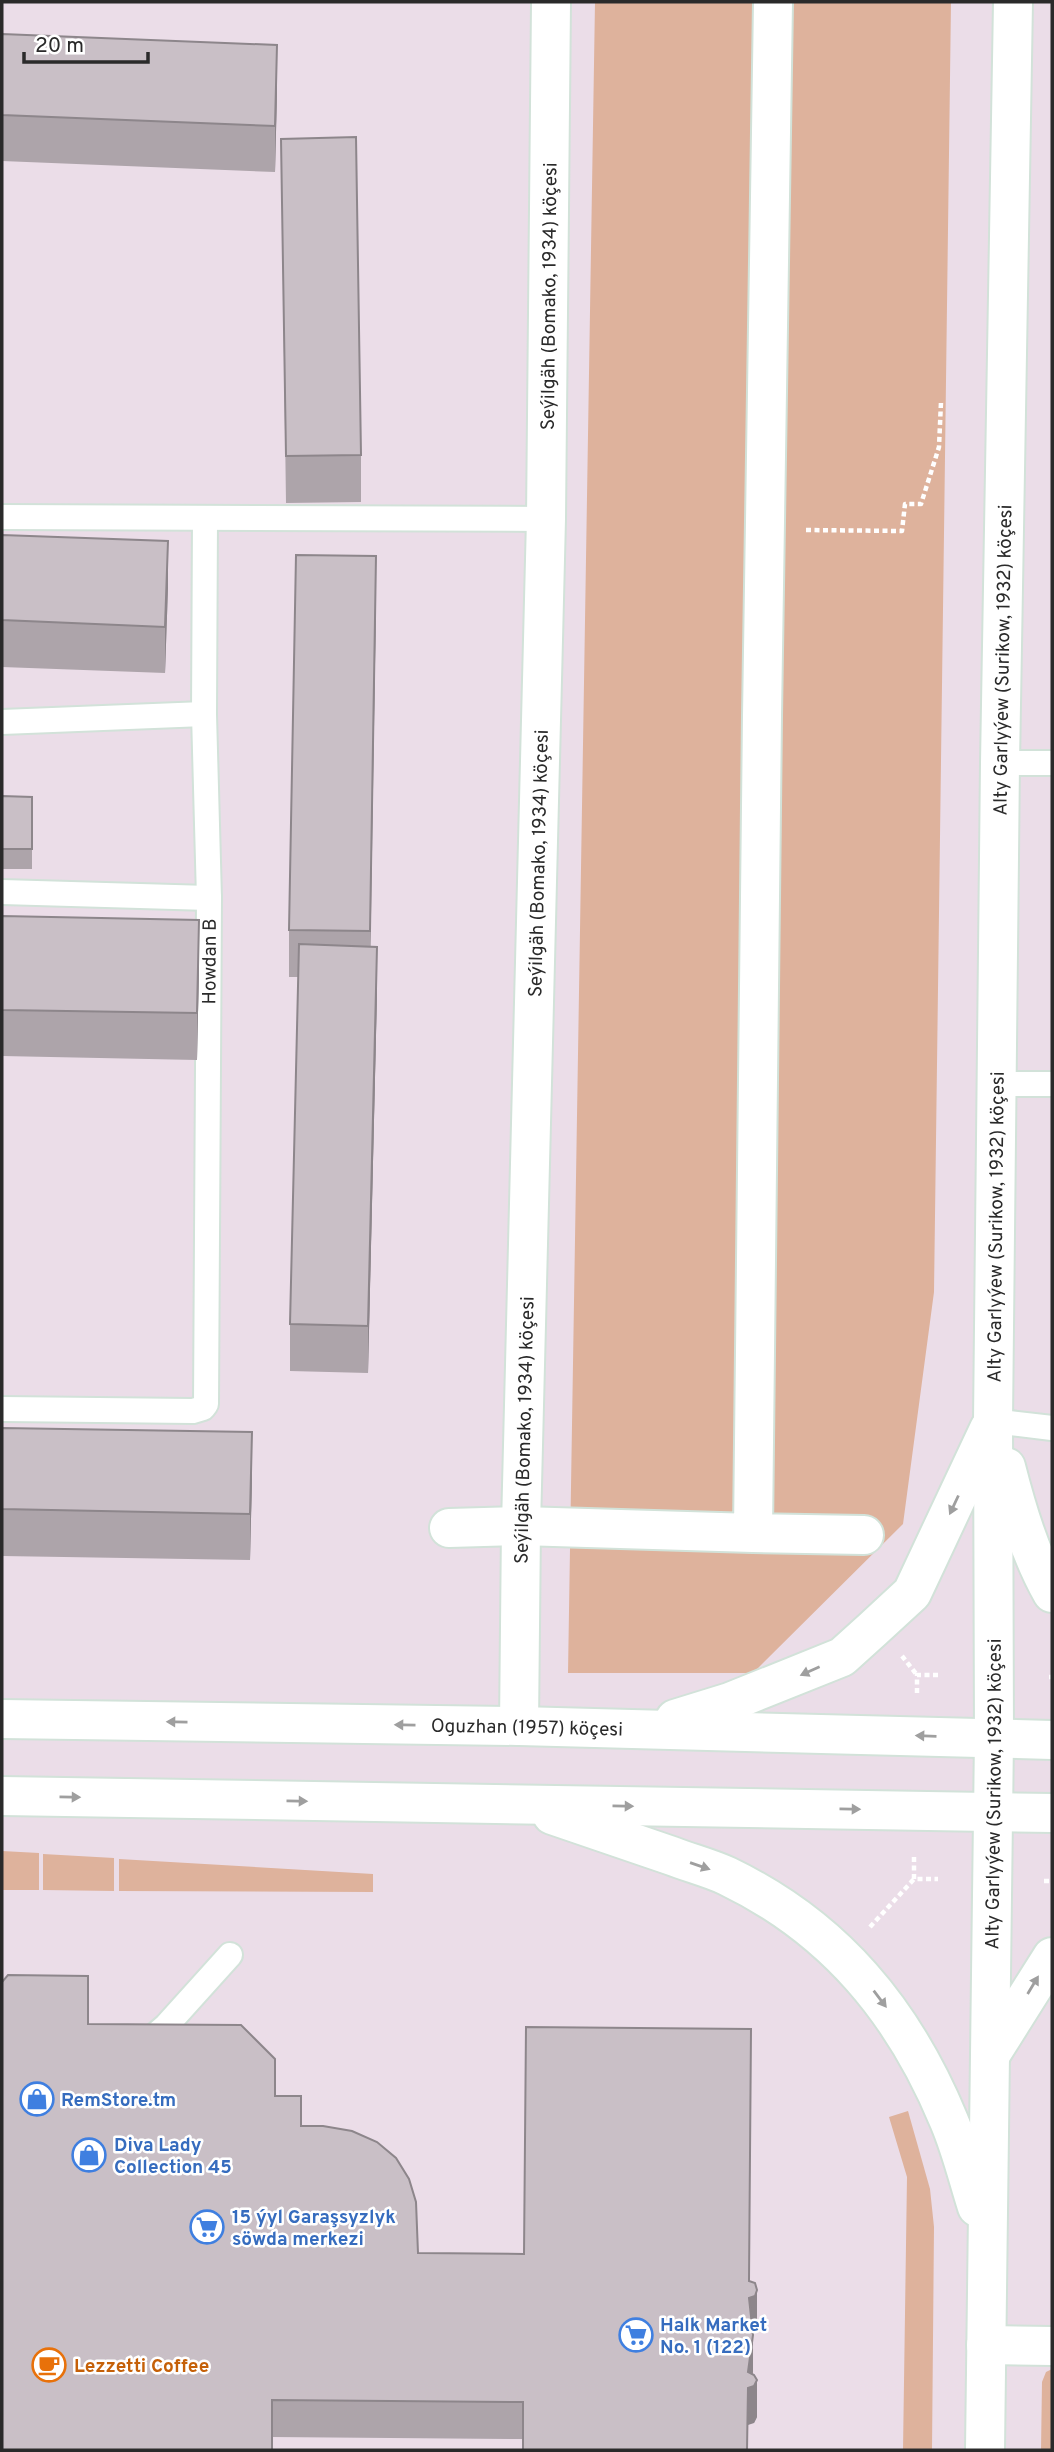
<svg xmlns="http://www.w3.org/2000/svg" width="1054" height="2452" viewBox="0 0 1054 2452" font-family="Overpass,sans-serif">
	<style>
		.green { fill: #deb29c }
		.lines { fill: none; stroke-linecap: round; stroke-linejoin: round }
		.lane-casing { stroke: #d2e2d9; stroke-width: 28 }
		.street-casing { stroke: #d2e2d9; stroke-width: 42 }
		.secondary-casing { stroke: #d2e2d9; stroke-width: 42 }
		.path { stroke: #fff; stroke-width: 4.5; stroke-dasharray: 5 3.5; stroke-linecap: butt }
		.lane { stroke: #fff; stroke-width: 24 }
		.street { stroke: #fff; stroke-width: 38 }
		.secondary { stroke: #fff; stroke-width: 38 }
		.wall { fill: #ada4aa }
		.shaded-wall { fill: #8d868b }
		.building { fill: #c9bfc6; stroke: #8d868b; stroke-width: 2 }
		.oneway { fill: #9f9f9f }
		.labels { text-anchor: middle; stroke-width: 5; stroke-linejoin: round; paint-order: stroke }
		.street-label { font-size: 19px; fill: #2a2a2a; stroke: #fff }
		.shop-label { font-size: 19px; font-weight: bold; fill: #366cbe; stroke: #fff; text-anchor: start }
		.food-label { font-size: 19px; font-weight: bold; fill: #c56008; stroke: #fff; text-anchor: start }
	</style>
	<rect width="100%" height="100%" fill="#ebdde8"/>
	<path class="green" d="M 595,2 L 951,2 L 934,1292 L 903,1524 L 753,1673 L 568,1673 Z
		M 2,1851 L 39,1853 L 39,1890 L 2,1890 Z
		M 43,1854 L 114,1858 L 114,1891 L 43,1890 Z
		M 119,1859 L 373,1874 L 373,1892 L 119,1891 Z
		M 908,2111 L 930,2189 L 934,2227 L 932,2450 L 903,2450 L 907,2177 L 889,2117 Z
		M 1052,2369 L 1052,2450 L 1041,2450 L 1042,2382 L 1046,2372 Z"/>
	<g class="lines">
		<defs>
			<g id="lane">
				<path d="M 2,517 L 546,519"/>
				<path d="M 2,722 L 204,714"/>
				<path d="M 1000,763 L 1052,763"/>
				<path d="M 2,892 L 209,898"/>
				<path d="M 997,1084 L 1052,1084"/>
				<path id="s1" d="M 2,1409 L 193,1411 L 203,1408 L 206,1404 L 209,898 L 204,714 L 205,519"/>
				<path d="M 993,1421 L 1052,1428"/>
				<path d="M 141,2039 L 152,2038 L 166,2026 L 230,1955"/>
			</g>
			<path id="street" d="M 449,1528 L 521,1526 L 753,1533 L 762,716 L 773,2
				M 753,1533 L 864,1535
				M 986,2345 L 1052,2346"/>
			<g id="secondary">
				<path d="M 1006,1467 C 1017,1510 1030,1554 1052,1593"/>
				<path id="s2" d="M 2,1719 L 519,1726 L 1052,1740"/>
				<path d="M 675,1719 L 730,1702 L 842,1657 L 873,1629 L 912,1593 L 989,1429"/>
				<path id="s3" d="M 519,1726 L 521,1526 L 546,519 L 551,2"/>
				<path d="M 2,1796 L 1052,1813"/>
				<path d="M 552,1815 C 592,1829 632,1842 672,1856 C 690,1863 710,1868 727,1876 C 835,1928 904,2012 949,2121 C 961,2149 968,2179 977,2207"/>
				<path d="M 991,2054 L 1052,1957"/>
				<path id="s4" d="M 985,2450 L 994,1738 L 993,1421 L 1000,763 L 1013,2"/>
			</g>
		</defs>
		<use href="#lane" class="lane-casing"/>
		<use href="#street" class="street-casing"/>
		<use href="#secondary" class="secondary-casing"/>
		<path class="path" d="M 806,530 L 902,531 L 905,504 L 921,504 L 939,447 L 941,402
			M 902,1656 L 917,1675
			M 1049,1677 L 1052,1677
			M 917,1693 L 917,1675 L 939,1675
			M 914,1857 L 914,1879 L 938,1879
			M 1044,1881 L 1052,1881
			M 870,1927 L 914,1879"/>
		<use href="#lane" class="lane"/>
		<use href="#street" class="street"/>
		<use href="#secondary" class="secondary"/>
	</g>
	<path class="wall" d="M 2,34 L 277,92 L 275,172 L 2,161 Z
		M 281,139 L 361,455 L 361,502 L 286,503 Z
		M 2,535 L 168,587 L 165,673 L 2,667 Z
		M 376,602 L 370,946 L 377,993 L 368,1373 L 290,1371 L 290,1324 L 298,977 L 289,977 L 289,930 Z
		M 2,796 L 32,797 L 32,869 L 2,869 Z
		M 2,935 L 199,966 L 197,1060 L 2,1056 Z
		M 2,1428 L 252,1478 L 250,1560 L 2,1556 Z
		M 88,2024 L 275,2059 L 275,2096 L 301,2126 L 418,2253 L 749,2281 L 757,2326 L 755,2332 L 753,2333 L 753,2374 L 757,2417 L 754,2423 L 523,2439 L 272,2437 Z"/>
	<path class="shaded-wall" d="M 277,45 L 277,92 L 275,172 L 275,126 Z
		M 168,541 L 168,587 L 165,673 L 165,627 Z
		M 376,556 L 376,602 L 370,978 L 370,931 Z
		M 199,920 L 199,966 L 197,1060 L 197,1013 Z
		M 377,947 L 377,993 L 368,1373 L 368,1326 Z
		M 252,1432 L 252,1478 L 250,1560 L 250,1514 Z
		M 757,2290 L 757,2326 L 755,2332 L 749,2334 L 749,2298 Z
		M 753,2335 L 753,2371 L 751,2387 L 757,2380 L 757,2417 L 754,2423 L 748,2425 L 748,2372 Z"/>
	<path class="building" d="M 2,34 L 277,45 L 275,126 L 2,115 Z
		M 356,137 L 361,455 L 286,456 L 281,139 Z
		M 2,535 L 168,541 L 165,627 L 2,620 Z
		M 296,555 L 376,556 L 370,931 L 289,930 Z
		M 2,796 L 32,797 L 32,849 L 2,849 Z
		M 2,916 L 199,920 L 197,1013 L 2,1010 Z
		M 299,944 L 377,947 L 368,1326 L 290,1324 Z
		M 2,1428 L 252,1432 L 250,1514 L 2,1509 Z
		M 8,1975 L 88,1976 L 88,2024 L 241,2025 L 275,2059 L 275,2096 L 301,2096 L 301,2126 L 323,2126 L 352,2131 L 377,2142 L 396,2158 L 409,2179 L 416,2202 L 418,2253 L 524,2254 L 526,2027 L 751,2029 L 749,2281 L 755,2283 L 757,2290 L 755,2296 L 749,2298 L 753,2335 L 748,2372 L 754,2375 L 757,2380 L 754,2386 L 748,2388 L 747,2450 L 523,2450 L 523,2402 L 272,2400 L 272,2450 L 2,2450 L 2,1982 Z"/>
	<defs><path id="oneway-solid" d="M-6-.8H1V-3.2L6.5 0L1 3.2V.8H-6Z" transform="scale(1.75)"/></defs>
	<g class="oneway">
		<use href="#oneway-solid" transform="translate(954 1505) rotate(115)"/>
		<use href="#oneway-solid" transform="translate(810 1671) rotate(156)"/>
		<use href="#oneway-solid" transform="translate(177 1722) rotate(-179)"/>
		<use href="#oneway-solid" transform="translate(405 1725) rotate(-179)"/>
		<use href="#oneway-solid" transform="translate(926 1736) rotate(-178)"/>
		<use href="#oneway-solid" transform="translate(70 1797) rotate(1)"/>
		<use href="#oneway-solid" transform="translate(297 1801) rotate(1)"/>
		<use href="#oneway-solid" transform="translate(623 1806) rotate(1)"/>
		<use href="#oneway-solid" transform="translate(850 1809) rotate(1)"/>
		<use href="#oneway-solid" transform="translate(700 1866) rotate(19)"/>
		<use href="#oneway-solid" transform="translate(1033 1985) rotate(-59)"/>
		<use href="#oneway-solid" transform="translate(880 1999) rotate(53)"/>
	</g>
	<defs>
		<symbol id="shop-ring" viewBox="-11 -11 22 22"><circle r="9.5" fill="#fff" stroke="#3f7fe0" stroke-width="1.5"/><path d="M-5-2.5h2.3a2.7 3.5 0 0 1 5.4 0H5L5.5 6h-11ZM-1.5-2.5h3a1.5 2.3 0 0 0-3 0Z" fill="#3f7fe0"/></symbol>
		<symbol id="supermarket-ring" viewBox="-11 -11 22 22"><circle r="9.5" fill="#fff" stroke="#3f7fe0" stroke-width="1.5"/><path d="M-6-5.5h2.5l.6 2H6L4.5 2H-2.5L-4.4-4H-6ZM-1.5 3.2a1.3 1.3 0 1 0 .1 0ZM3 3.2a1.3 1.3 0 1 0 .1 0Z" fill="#3f7fe0"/></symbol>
		<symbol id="cafe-ring" viewBox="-11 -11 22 22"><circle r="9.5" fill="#fff" stroke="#e8710a" stroke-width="1.5"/><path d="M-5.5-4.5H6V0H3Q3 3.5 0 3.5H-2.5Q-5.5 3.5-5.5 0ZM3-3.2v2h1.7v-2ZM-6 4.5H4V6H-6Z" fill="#e8710a"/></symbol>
	</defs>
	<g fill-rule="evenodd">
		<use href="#shop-ring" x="18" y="2080" width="38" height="38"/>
		<use href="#shop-ring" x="70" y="2136" width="38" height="38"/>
		<use href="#supermarket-ring" x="188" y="2208" width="38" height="38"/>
		<use href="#supermarket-ring" x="617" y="2316" width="38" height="38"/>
		<use href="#cafe-ring" x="30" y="2346" width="38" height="38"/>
	</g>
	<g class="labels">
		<g class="street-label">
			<text dy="7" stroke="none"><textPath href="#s3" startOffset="1430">Seýilgäh (Bomako, 1934) köçesi</textPath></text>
			<text dy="7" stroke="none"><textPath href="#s4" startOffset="1790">Alty Garlyýew (Surikow, 1932) köçesi</textPath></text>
			<text dy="7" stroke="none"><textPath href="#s3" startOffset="863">Seýilgäh (Bomako, 1934) köçesi</textPath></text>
			<text dy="7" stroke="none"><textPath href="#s1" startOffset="649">Howdan B</textPath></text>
			<text dy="7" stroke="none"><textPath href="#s4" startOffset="1223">Alty Garlyýew (Surikow, 1932) köçesi</textPath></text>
			<text dy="7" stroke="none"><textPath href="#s3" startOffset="296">Seýilgäh (Bomako, 1934) köçesi</textPath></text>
			<text dy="7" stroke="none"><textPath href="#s2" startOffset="525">Oguzhan (1957) köçesi</textPath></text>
			<text dy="7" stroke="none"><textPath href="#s4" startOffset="656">Alty Garlyýew (Surikow, 1932) köçesi</textPath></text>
		</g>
		<g class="shop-label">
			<text x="61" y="2106">RemStore.tm</text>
			<text x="114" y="2151">Diva Lady<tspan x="114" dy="22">Collection 45</tspan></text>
			<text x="232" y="2223">15 ýyl Garaşsyzlyk<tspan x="232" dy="22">söwda merkezi</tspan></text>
			<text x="660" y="2331">Halk Market<tspan x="660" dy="22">No. 1 (122)</tspan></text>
		</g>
		<g class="food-label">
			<text x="74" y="2372">Lezzetti Coffee</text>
		</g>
	</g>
	<rect width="1054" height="2452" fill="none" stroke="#2a2a2a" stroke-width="7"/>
	<path d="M24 52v10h124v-10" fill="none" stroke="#2a2a2a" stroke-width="3.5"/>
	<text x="35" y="52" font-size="21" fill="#2a2a2a" stroke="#ffffff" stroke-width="5" paint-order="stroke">20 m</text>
</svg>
